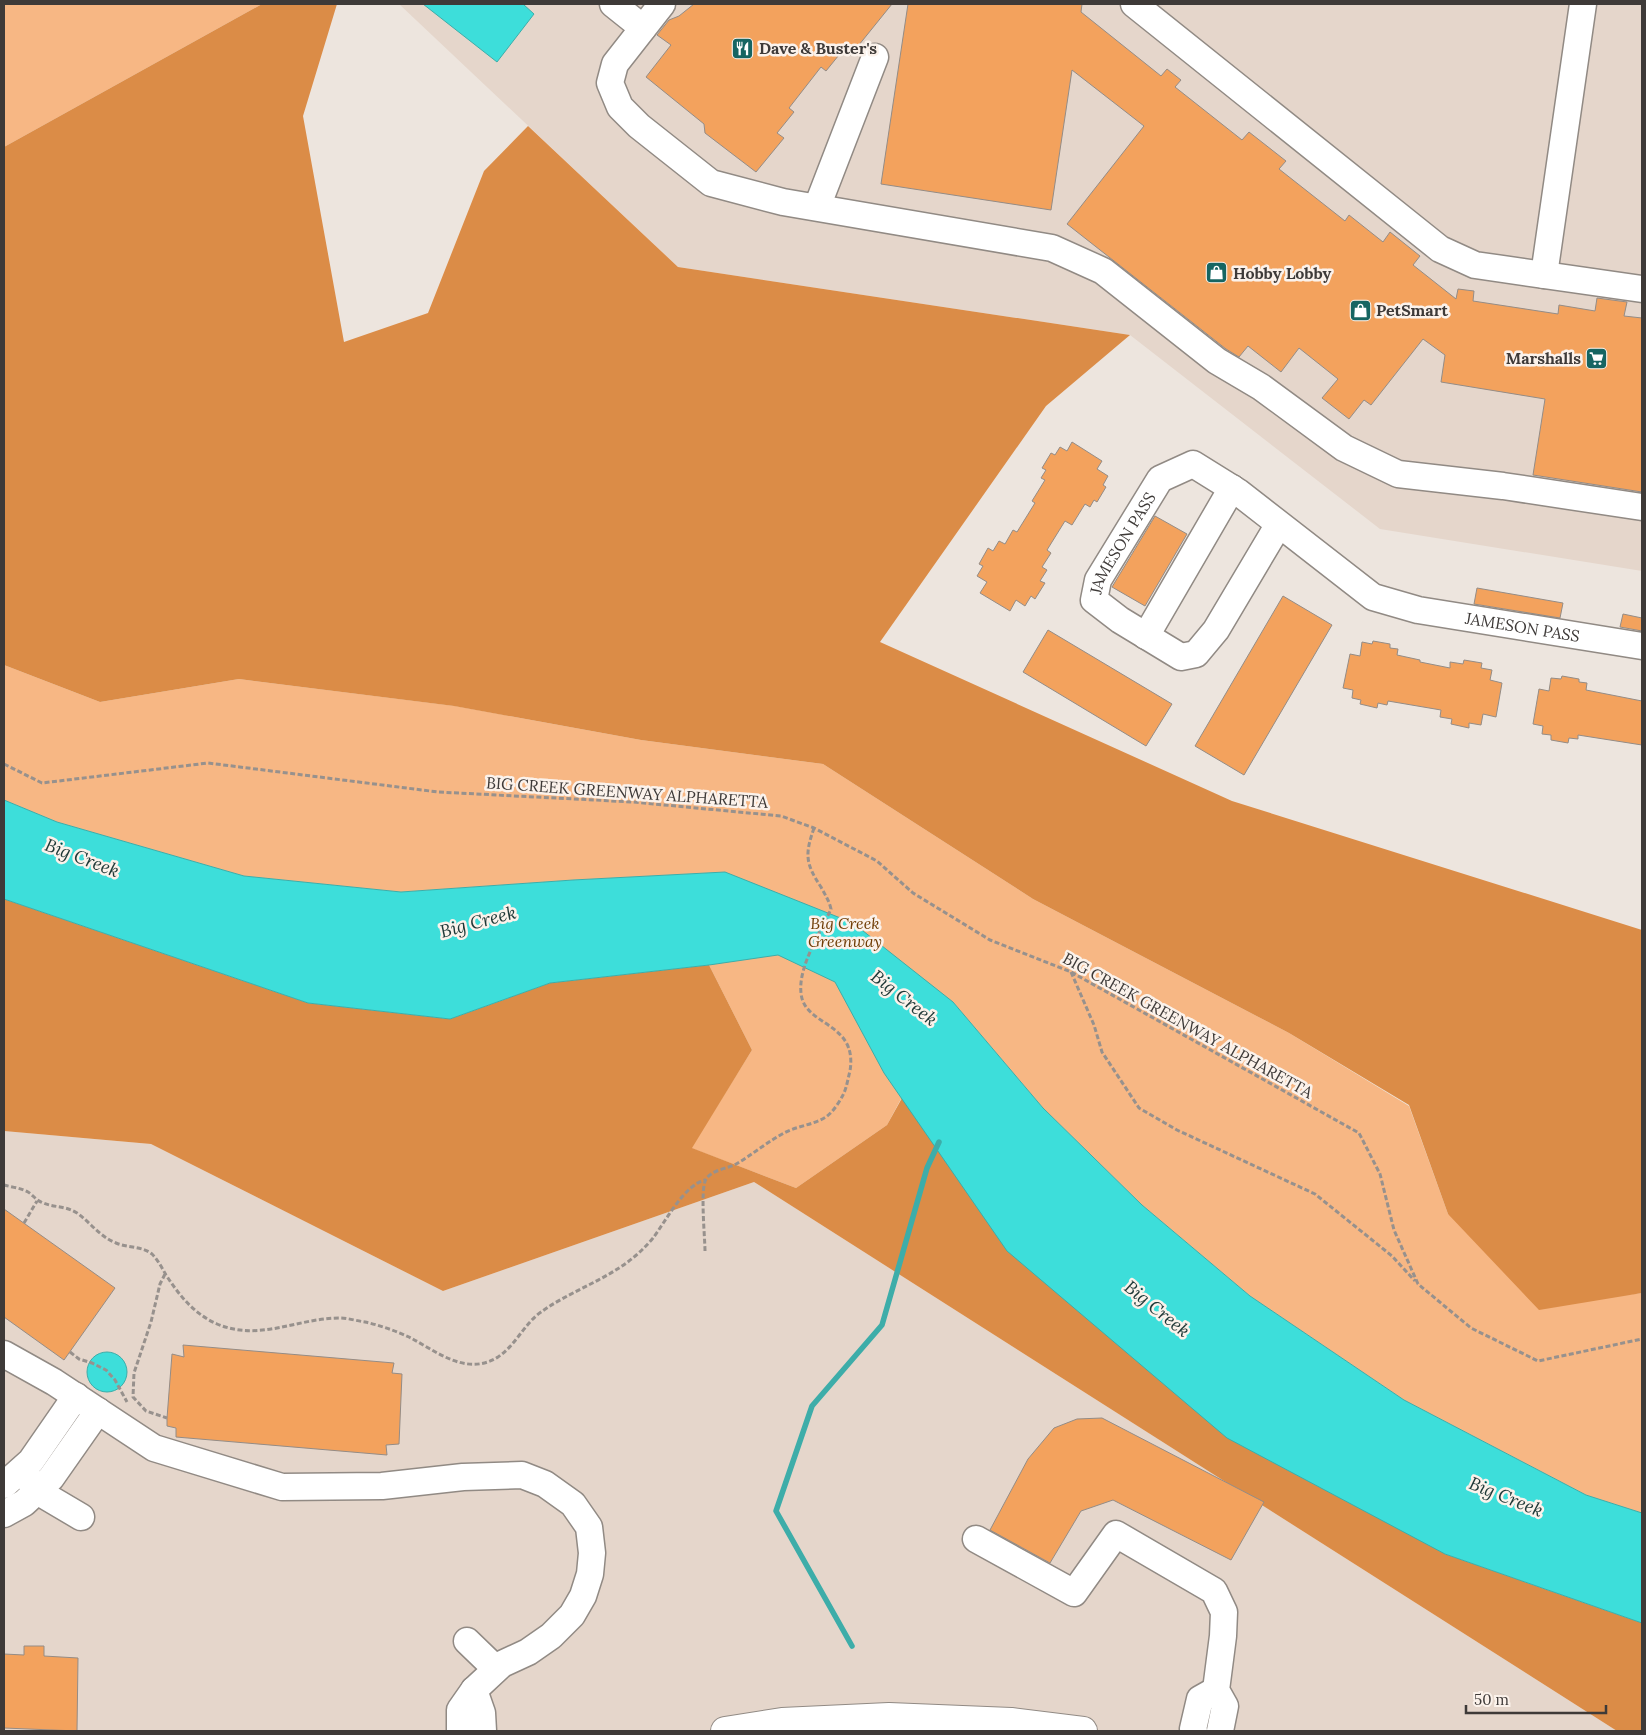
<svg xmlns="http://www.w3.org/2000/svg" width="1646" height="1735" viewBox="0 0 1646 1735" font-family="Lora,serif">
	<style>
		.built { fill: #e5d6cb }
		.green { fill: #f7b784 }
		.forest { fill: #db8c47 }
		.water { fill: #3ddeda; stroke: #3dada9 }
		.lines { fill: none; stroke-linecap: round; stroke-linejoin: round }
		.stream { stroke: #3dada9; stroke-width: 5.5 }
		.building { fill: #f3a25d; stroke: #948c86 }
		.minor-casing { stroke: #918a84; stroke-width: 29 }
		.major-casing { stroke: #918a84; stroke-width: 30 }
		.path { stroke: #97918d; stroke-width: 3; stroke-dasharray: 5 2.5; stroke-linecap: butt }
		.minor { stroke: #fff; stroke-width: 26 }
		.major { stroke: #fff; stroke-width: 28 }
		.labels { text-anchor: middle; stroke-width: 5; stroke-linejoin: round; paint-order: stroke }
		.poi-label { font-size: 16px; font-weight: bold; fill: #3e3a38; stroke: #fbf2eb; text-anchor: start }
		.street-label { font-size: 16px; fill: #3e3a38; stroke: #fbf2eb }
		.park-label { font-size: 16px; font-style: italic; fill: #6f3c04; stroke: #fbf2eb }
		.water-label { font-size: 18px; font-style: italic; fill: #1e3837; stroke: #fbf2eb }
	</style>
	<rect width="100%" height="100%" fill="#ede5de"/>
	<path class="built" d="M 399,4 L 1642,4 L 1642,571 L 1380,529 L 1130,335 L 678,267 Z
		M 4,1131 L 151,1144 L 443,1291 L 754,1182 L 1617,1731 L 4,1731 Z"/>
	<path class="green" d="M 4,4 L 262,4 L 4,147 Z
		M 4,665 L 100,702 L 239,679 L 455,706 L 641,740 L 823,764 L 1033,899 L 1289,1033 L 1409,1106 L 1448,1214 L 1608,1297 L 1642,1293 L 1642,1513 L 1586,1495 L 1404,1400 L 1250,1296 L 1142,1205 L 1043,1108 L 953,1002 L 887,1125 L 796,1188 L 691,1148 L 752,1050 L 709,965 L 725,872 L 573,880 L 401,892 L 244,876 L 57,822 L 4,800 Z"/>
	<path class="forest" d="M 262,4 L 337,4 L 303,116 L 344,342 L 428,313 L 484,171 L 528,126 L 678,267 L 1130,335 L 1046,406 L 880,642 L 1232,801 L 1642,930 L 1642,1293 L 1539,1310 L 1448,1214 L 1409,1105 L 1289,1033 L 1033,899 L 823,764 L 641,740 L 454,706 L 239,679 L 100,702 L 4,665 L 4,147 Z
		M 4,899 L 308,1003 L 450,1019 L 550,983 L 709,965 L 752,1050 L 692,1148 L 796,1188 L 887,1125 L 902,1098 L 1445,1554 L 1642,1623 L 1642,1731 L 1617,1731 L 754,1182 L 443,1291 L 151,1144 L 4,1131 Z"/>
	<path class="water" d="M 423,4 L 523,4 L 534,14 L 497,62 Z
		M 4,800 L 57,822 L 244,876 L 401,892 L 573,880 L 725,872 L 853,923 L 953,1002 L 1043,1108 L 1142,1205 L 1250,1296 L 1404,1400 L 1586,1495 L 1642,1513 L 1642,1623 L 1445,1554 L 1227,1438 L 1007,1251 L 884,1073 L 835,982 L 778,955 L 709,965 L 550,983 L 450,1019 L 308,1003 L 4,899 Z
		M87 1372a20 20 0 1 1 40 0a20 20 0 1 1-40 0Z"/>
	<g class="lines">
		<path class="stream" d="M 852,1646 L 776,1511 L 812,1406 L 882,1325 L 927,1168 L 939,1142"/>
	</g>
	<path class="building" d="M 694,4 L 892,4 L 850,56 L 843,50 L 826,71 L 821,67 L 789,108 L 794,112 L 777,133 L 784,138 L 756,172 L 705,133 L 704,124 L 646,77 L 671,45 L 657,35 L 669,20 L 679,16 Z
		M 908,4 L 1082,4 L 1081,12 L 1161,76 L 1167,69 L 1181,80 L 1175,87 L 1242,140 L 1249,132 L 1286,161 L 1279,169 L 1345,221 L 1349,215 L 1383,242 L 1390,232 L 1420,256 L 1413,265 L 1456,299 L 1458,289 L 1474,291 L 1473,301 L 1558,314 L 1559,305 L 1595,311 L 1597,298 L 1627,302 L 1624,316 L 1642,318 L 1642,492 L 1533,475 L 1545,399 L 1441,382 L 1445,355 L 1423,339 L 1371,405 L 1364,400 L 1349,419 L 1322,398 L 1338,379 L 1299,348 L 1281,372 L 1248,346 L 1239,357 L 1226,349 L 1067,224 L 1144,126 L 1072,70 L 1051,210 L 881,184 Z
		M 1072,442 L 1102,461 L 1097,469 L 1108,476 L 1103,485 L 1106,487 L 1097,502 L 1094,500 L 1090,507 L 1085,504 L 1072,525 L 1065,521 L 1047,550 L 1051,553 L 1042,567 L 1047,570 L 1040,581 L 1045,583 L 1035,599 L 1031,596 L 1025,606 L 1016,600 L 1010,611 L 980,593 L 987,582 L 977,576 L 983,566 L 979,564 L 988,548 L 993,551 L 999,541 L 1005,544 L 1013,530 L 1017,532 L 1035,503 L 1032,501 L 1045,480 L 1041,478 L 1046,470 L 1042,468 L 1051,453 L 1055,455 L 1060,447 L 1067,451 Z
		M 1155,516 L 1187,534 L 1145,606 L 1112,587 Z
		M 1477,588 L 1563,603 L 1560,618 L 1474,604 Z
		M 1283,596 L 1332,625 L 1244,775 L 1195,746 Z
		M 1623,614 L 1642,618 L 1642,631 L 1620,627 Z
		M 1048,630 L 1172,704 L 1146,746 L 1023,672 Z
		M 1373,641 L 1390,644 L 1390,648 L 1398,649 L 1397,655 L 1420,660 L 1420,662 L 1450,668 L 1450,662 L 1463,664 L 1464,660 L 1482,663 L 1481,668 L 1492,670 L 1490,680 L 1502,683 L 1496,717 L 1483,714 L 1481,725 L 1469,723 L 1469,728 L 1451,724 L 1452,719 L 1440,717 L 1441,710 L 1388,701 L 1387,705 L 1378,703 L 1377,708 L 1360,704 L 1361,700 L 1352,698 L 1353,690 L 1343,688 L 1350,654 L 1360,656 L 1362,642 L 1372,644 Z
		M 1562,676 L 1579,679 L 1579,682 L 1587,683 L 1586,690 L 1642,701 L 1642,745 L 1578,735 L 1578,739 L 1569,738 L 1568,743 L 1551,740 L 1551,735 L 1542,734 L 1543,726 L 1533,724 L 1539,689 L 1549,691 L 1551,678 L 1561,679 Z
		M 4,1209 L 115,1288 L 64,1360 L 4,1317 Z
		M 183,1345 L 394,1363 L 392,1373 L 402,1374 L 399,1444 L 386,1445 L 387,1455 L 176,1437 L 176,1428 L 167,1426 L 167,1418 L 172,1354 L 184,1357 Z
		M 1102,1418 L 1264,1502 L 1231,1560 L 1113,1500 L 1081,1511 L 1050,1563 L 990,1530 L 1028,1459 L 1054,1428 L 1077,1419 Z
		M 24,1646 L 44,1646 L 44,1656 L 78,1658 L 77,1731 L 4,1728 L 4,1654 L 24,1655 Z"/>
	<g class="lines">
		<defs>
			<g id="minor">
				<path d="M 613,4 L 643,28"/>
				<path d="M 662,4 L 615,64 L 610,83 L 620,107 L 639,126 L 711,183 L 783,202 L 1052,248 L 1103,271 L 1217,361 L 1261,387 L 1344,448 L 1398,474 L 1503,486 L 1642,507"/>
				<path d="M 1134,4 L 1440,249 L 1475,265 L 1642,289"/>
				<path d="M 817,207 L 875,57"/>
				<path d="M 1544,275 L 1583,4"/>
				<path id="s1" d="M 1279,524 L 1216,630 L 1196,654 L 1181,657 L 1120,620 L 1094,600 L 1098,580 L 1160,479 L 1193,464 L 1238,492 L 1373,597 L 1418,610 L 1642,646"/>
				<path d="M 1146,636 L 1232,488"/>
				<path d="M 4,1354 L 54,1382 L 154,1448 L 282,1487 L 382,1486 L 463,1477 L 522,1475 L 545,1484 L 573,1504 L 589,1527 L 592,1553 L 590,1574 L 583,1596 L 572,1615 L 551,1636 L 528,1652 L 502,1664 L 474,1690 L 460,1710 L 460,1731"/>
				<path d="M 28,1478 L 37,1491 L 81,1517"/>
				<path d="M 4,1485 L 31,1461 L 76,1396"/>
				<path d="M 4,1514 L 24,1503 L 51,1478 L 98,1411"/>
				<path d="M 976,1539 L 1074,1593 L 1116,1534 L 1214,1591 L 1224,1612 L 1223,1636 L 1216,1690 L 1225,1706 L 1220,1731"/>
				<path d="M 467,1641 L 496,1669"/>
				<path d="M 474,1690 L 482,1713 L 483,1731"/>
				<path d="M 1194,1731 L 1193,1729 L 1200,1699 L 1216,1690"/>
			</g>
			<path id="major" d="M 725,1731 L 782,1722 L 889,1717 L 1011,1722 L 1083,1731"/>
		</defs>
		<use href="#minor" class="minor-casing"/>
		<use href="#major" class="major-casing"/>
		<path class="path" d="M 4,764 L 42,783 L 208,763 L 438,792 L 633,802 L 781,816 L 814,828 L 877,861 L 913,893 L 990,940 L 1071,972 L 1359,1133 L 1380,1174 L 1394,1230 L 1418,1284 L 1471,1328 L 1538,1361 L 1642,1339
			M 1071,972 L 1094,1025 L 1102,1052 L 1139,1108 L 1177,1130 L 1315,1194 L 1392,1256 L 1415,1281
			M 4,1185 C 11,1187 21,1188 28,1192 C 33,1195 36,1200 41,1202 C 53,1208 64,1205 77,1213 C 91,1223 99,1236 116,1243 C 128,1248 142,1246 152,1254 C 158,1260 162,1268 166,1275 C 179,1295 194,1314 217,1324 C 260,1342 297,1318 340,1318 C 348,1318 357,1321 365,1322 C 379,1325 396,1331 409,1337 C 436,1351 466,1377 498,1357 C 516,1345 524,1324 541,1312 C 579,1285 621,1277 653,1238 C 666,1221 684,1185 705,1180
			M 24,1223 L 37,1201
			M 705,1251 C 705,1238 700,1188 706,1179 C 712,1170 726,1169 736,1164 C 752,1155 767,1142 784,1133 C 797,1126 813,1125 826,1117 C 834,1111 840,1101 844,1093 C 847,1086 848,1078 850,1071 C 858,1021 804,1027 801,993 C 798,967 820,933 831,909 C 829,900 825,895 821,887 C 805,863 805,854 814,828
			M 165,1274 L 160,1284 L 151,1322 L 134,1373 L 133,1397 L 146,1411 L 167,1418
			M 70,1352 L 79,1359 L 92,1363 L 106,1370 L 115,1380 L 127,1402"/>
		<use href="#minor" class="minor"/>
		<use href="#major" class="major"/>
	</g>
	<defs>
		<symbol id="restaurant-square" viewBox="-11 -11 22 22"><rect x="-9" y="-9" width="18" height="18" rx="4" fill="#166562" stroke="#fbf2eb"/><path d="M-5-6h1v4h1v-4h1v4h1v-4h1v5L-1.5 .5V6h-2V.5L-5-1ZM5-6V6H3V1.5H1.5Q1.5-4 5-6Z" fill="#fff"/></symbol>
		<symbol id="shop-square" viewBox="-11 -11 22 22"><rect x="-9" y="-9" width="18" height="18" rx="4" fill="#166562" stroke="#fbf2eb"/><path d="M-5-2.5h2.3a2.7 3.5 0 0 1 5.4 0H5L5.5 6h-11ZM-1.5-2.5h3a1.5 2.3 0 0 0-3 0Z" fill="#fff"/></symbol>
		<symbol id="supermarket-square" viewBox="-11 -11 22 22"><rect x="-9" y="-9" width="18" height="18" rx="4" fill="#166562" stroke="#fbf2eb"/><path d="M-6-5.5h2.5l.6 2H6L4.5 2H-2.5L-4.4-4H-6ZM-1.5 3.2a1.3 1.3 0 1 0 .1 0ZM3 3.2a1.3 1.3 0 1 0 .1 0Z" fill="#fff"/></symbol>
	</defs>
	<g fill-rule="evenodd">
		<use href="#restaurant-square" x="730" y="36" width="25" height="25"/>
		<use href="#shop-square" x="1204" y="260" width="25" height="25"/>
		<use href="#shop-square" x="1348" y="298" width="25" height="25"/>
		<use href="#supermarket-square" x="1584" y="346" width="25" height="25"/>
	</g>
	<g class="labels">
		<g class="poi-label">
			<text x="759" y="54">Dave &amp; Buster's</text>
			<text x="1233" y="279">Hobby Lobby</text>
			<text x="1376" y="316">PetSmart</text>
			<text x="1581" y="364" text-anchor="end">Marshalls</text>
		</g>
		<g class="street-label">
			<text dy="6" stroke="none"><textPath href="#s1" startOffset="338">JAMESON PASS</textPath></text>
			<text dy="6" stroke="none"><textPath href="#s1" startOffset="826">JAMESON PASS</textPath></text>
			<text transform="translate(627 792) rotate(4)" y="6">BIG CREEK GREENWAY ALPHARETTA</text>
			<text transform="translate(1188 1025) rotate(29)" y="6">BIG CREEK GREENWAY ALPHARETTA</text>
		</g>
		<g class="park-label">
			<text x="845" y="929">Big Creek<tspan x="845" dy="18">Greenway</tspan></text>
		</g>
		<g class="water-label">
			<text transform="translate(82 858) rotate(21)" y="6">Big Creek</text>
			<text transform="translate(478 922) rotate(-15)" y="6">Big Creek</text>
			<text transform="translate(904 998) rotate(38)" y="6">Big Creek</text>
			<text transform="translate(1157 1309) rotate(39)" y="6">Big Creek</text>
			<text transform="translate(1506 1497) rotate(22)" y="6">Big Creek</text>
		</g>
	</g>
	<rect width="1646" height="1735" fill="none" stroke="#3e3a38" stroke-width="10"/>
	<path d="M1466 1705v8h140v-8" fill="none" stroke="#3e3a38" stroke-width="2.5"/>
	<text x="1474" y="1705" font-size="15" fill="#3e3a38" stroke="#fbf2eb" stroke-width="4" paint-order="stroke">50 m</text>
</svg>
